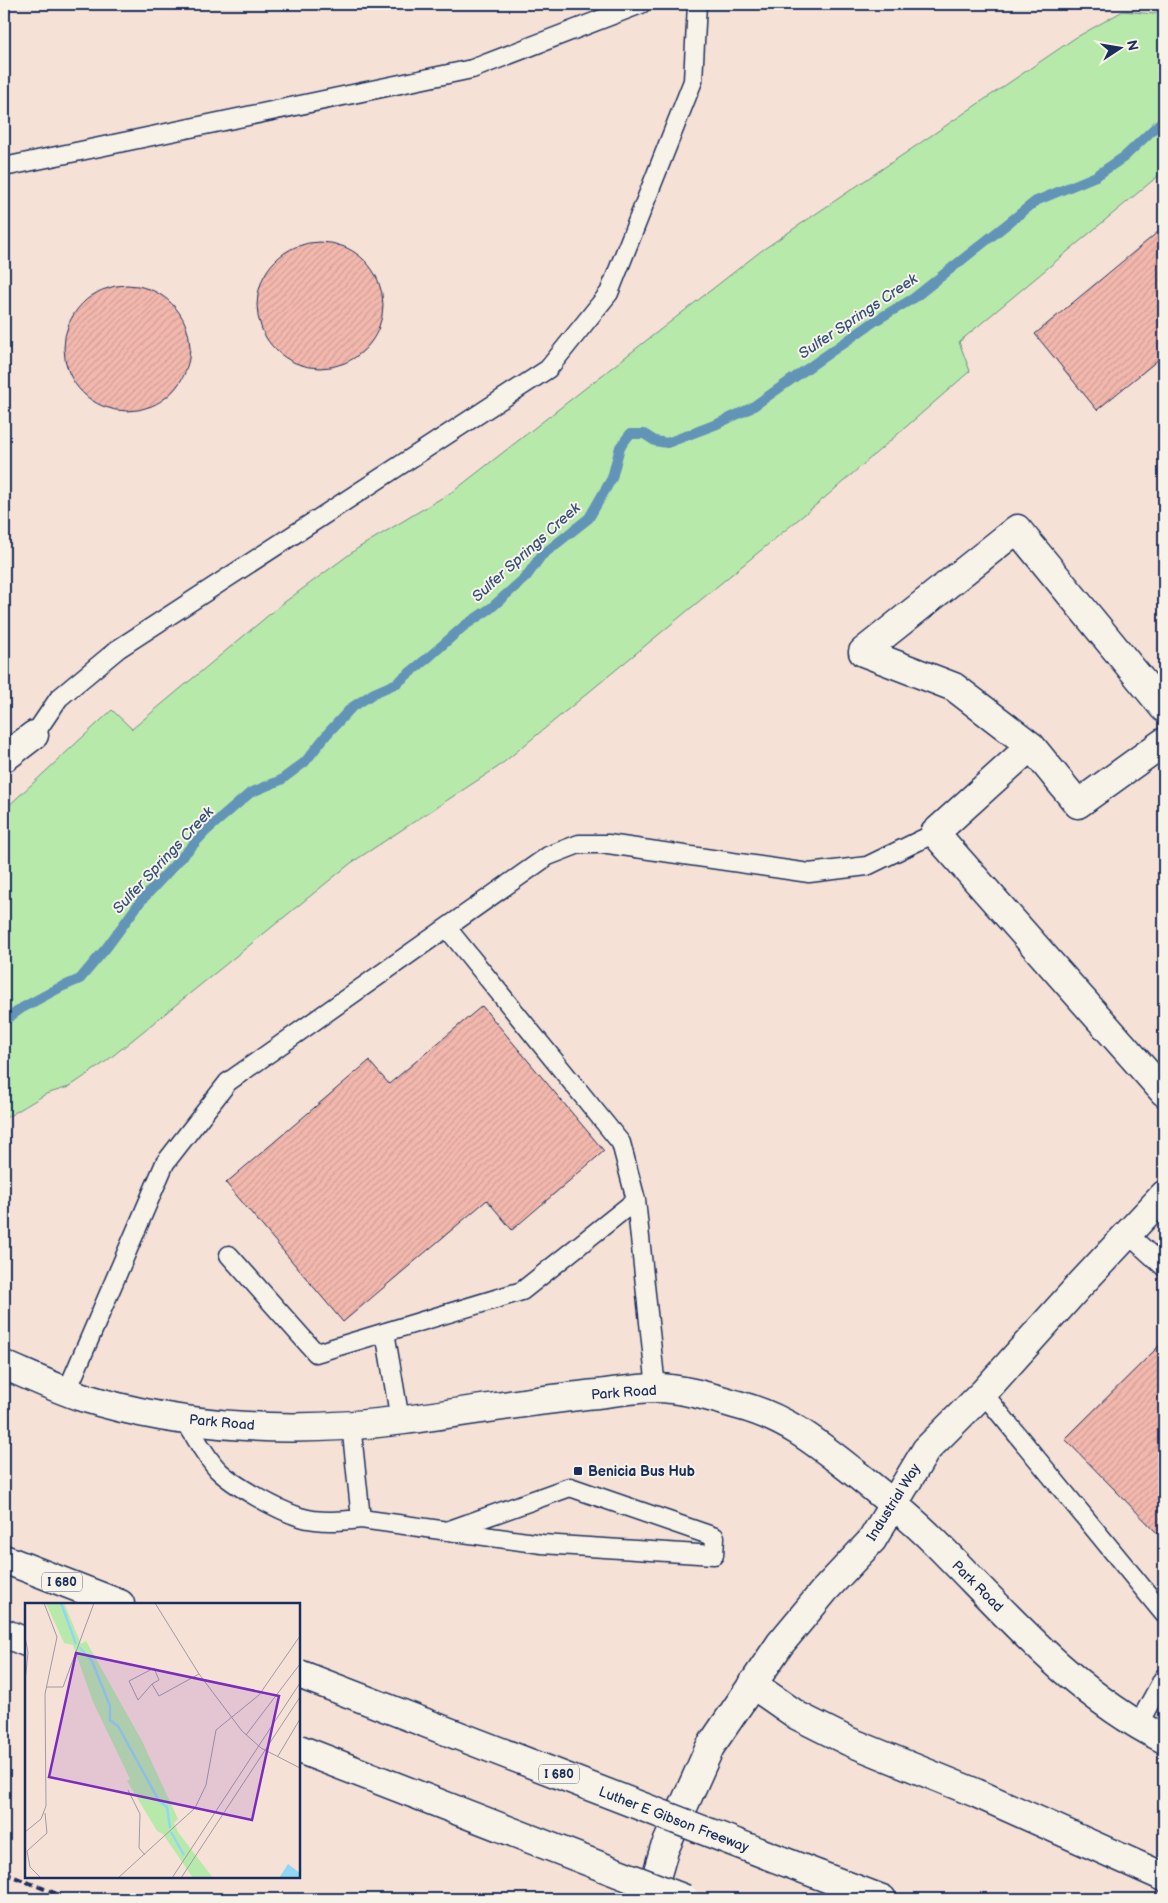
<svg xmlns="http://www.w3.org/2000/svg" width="1168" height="1903" viewBox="0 0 1168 1903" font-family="'Balsamiq Sans',sans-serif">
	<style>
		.green { fill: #b7e9aa; stroke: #698c84 }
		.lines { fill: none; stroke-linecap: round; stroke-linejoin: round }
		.stream { stroke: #6294b7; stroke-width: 10 }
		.building { fill: url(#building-hatch); stroke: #1b2f5e }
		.lane-casing { stroke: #1b2f5e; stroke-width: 21 }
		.street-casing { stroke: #1b2f5e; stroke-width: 31 }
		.secondary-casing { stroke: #1b2f5e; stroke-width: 31 }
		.highway-casing { stroke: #1b2f5e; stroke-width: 31 }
		.lane { stroke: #f7f3e8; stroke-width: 18 }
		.street { stroke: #f7f3e8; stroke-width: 28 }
		.secondary { stroke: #f7f3e8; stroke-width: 28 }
		.highway { stroke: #f7f3e8; stroke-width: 28 }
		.rail { stroke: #1b2f5e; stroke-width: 4; stroke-dasharray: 8 4; stroke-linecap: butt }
		.highway-bridge-casing { stroke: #1b2f5e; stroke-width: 31; stroke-linecap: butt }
		.highway-bridge { stroke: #f7f3e8; stroke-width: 28 }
		.poi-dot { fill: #1b2f5e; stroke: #f7f3e8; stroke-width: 2 }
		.labels { text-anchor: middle; stroke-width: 4; stroke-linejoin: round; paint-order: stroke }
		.shield { fill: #f7f3e8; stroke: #5d6a87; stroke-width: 1 }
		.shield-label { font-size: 12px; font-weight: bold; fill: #1b2f5e }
		.street-label { font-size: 14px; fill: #1b2f5e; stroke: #f7f3e8 }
		.poi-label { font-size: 14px; font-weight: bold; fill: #1b2f5e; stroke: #f7f3e8; text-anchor: start }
		.water-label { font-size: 15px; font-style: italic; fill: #33517c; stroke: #f7f3e8 }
		.inset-river { fill: none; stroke: #91d7f3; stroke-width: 2.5 }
		.inset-road { fill: none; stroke: #9e9aa6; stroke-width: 1 }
		.view { fill: #7b2cbf; fill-opacity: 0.15; stroke: #7b2cbf; stroke-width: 2.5 }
		.inset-edge { fill: none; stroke: #1b2f5e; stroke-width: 2.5 }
	</style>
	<defs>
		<pattern id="building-hatch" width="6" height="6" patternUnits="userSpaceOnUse" patternTransform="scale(1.25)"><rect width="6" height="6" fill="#f3b8ad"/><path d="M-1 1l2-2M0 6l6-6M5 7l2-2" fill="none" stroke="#d09e97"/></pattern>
	</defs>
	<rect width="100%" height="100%" fill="#f6e1d6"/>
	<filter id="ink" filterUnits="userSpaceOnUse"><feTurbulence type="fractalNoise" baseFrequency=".02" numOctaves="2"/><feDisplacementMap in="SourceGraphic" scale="10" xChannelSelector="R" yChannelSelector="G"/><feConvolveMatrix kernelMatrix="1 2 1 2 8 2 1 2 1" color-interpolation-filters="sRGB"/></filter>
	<g filter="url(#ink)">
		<path class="green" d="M 1164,6 L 1164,171 L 959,342 L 970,371 L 828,495 L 498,767 L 351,863 L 104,1063 L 69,1087 L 46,1094 L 4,1119 L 4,810 L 112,710 L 132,729 L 282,604 L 358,548 L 455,490 L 761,251 L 1075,38 L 1123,11 L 1154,14 Z"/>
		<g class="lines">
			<path class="stream" d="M 4,1021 L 22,1008 L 59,988 L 80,979 L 107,947 L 140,902 L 205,832 L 250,793 L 281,780 L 305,762 L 328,733 L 351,708 L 374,693 L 397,683 L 429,657 L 464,626 L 491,608 L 526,577 L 541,556 L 589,518 L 612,478 L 620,447 L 630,434 L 644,434 L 655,441 L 667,443 L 717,424 L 751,408 L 875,321 L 914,298 L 1036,201 L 1096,176 L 1124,157 L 1164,119"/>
		</g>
		<path class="building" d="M 1164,227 L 1164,355 L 1097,410 L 1035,334 Z
			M257 305a63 63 0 1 1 126 0a63 63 0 1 1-126 0Z
			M64 348a63 63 0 1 1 126 0a63 63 0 1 1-126 0Z
			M 482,1006 L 604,1151 L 512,1230 L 487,1200 L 343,1322 L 226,1183 L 369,1061 L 389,1084 Z
			M 1164,1341 L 1164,1540 L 1065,1439 Z"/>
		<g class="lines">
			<defs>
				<path id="lane" d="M 4,167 L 472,69 L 641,4
					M 34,735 L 59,698 L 118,649 L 548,369 L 609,293 L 693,81 L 697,4
					M 447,928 L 621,1143 L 636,1200
					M 1128,1234 L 1164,1267
					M 229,1255 L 316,1353 L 522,1291 L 636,1200 L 656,1388
					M 385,1332 L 400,1420
					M 67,1391 L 165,1163 L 228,1082 L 548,856 L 579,844 L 608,844 L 809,873 L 867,866 L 935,833
					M 983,1393 L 1164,1614
					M 184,1419 C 195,1436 204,1455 218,1470 C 234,1486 278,1510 300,1517 C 319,1523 342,1521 361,1519
					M 351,1424 L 361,1519 L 542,1544 L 714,1555 L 715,1537 L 570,1487 L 447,1531
					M 1138,1725 L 1164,1677"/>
				<path id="street" d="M 1164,708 L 1017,529 L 863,652 L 954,687 L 1031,746 L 1078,804 L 1164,742
					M 1031,746 L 935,833 L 1164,1092
					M 4,758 L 34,735"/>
				<path id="secondary" d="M 4,1365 C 30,1376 55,1388 82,1397 C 185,1429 297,1434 404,1420 C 468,1412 533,1400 597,1394 C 616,1392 636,1388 656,1388 C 681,1388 714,1398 738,1405 C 787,1418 817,1443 855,1473 C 882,1495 909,1516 934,1541 C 1005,1612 1072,1693 1164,1739
					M 650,1899 L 664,1850 L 710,1747 L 780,1644 L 824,1591 L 872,1540 L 926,1450 L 983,1393 L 1079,1286 L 1164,1195"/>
				<path id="highway" d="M 4,1559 L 120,1604
					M 4,1633 L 26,1642
					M 752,1684 L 798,1716 L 848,1741 L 976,1793 L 1164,1877
					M 819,1875 L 882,1899"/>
			</defs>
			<use href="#lane" class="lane-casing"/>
			<use href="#street" class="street-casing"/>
			<use href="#secondary" class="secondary-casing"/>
			<use href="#highway" class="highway-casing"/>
			<use href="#lane" class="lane"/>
			<use href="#street" class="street"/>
			<use href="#secondary" class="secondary"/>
			<use href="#highway" class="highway"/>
			<path class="rail" d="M 4,1873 L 70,1899"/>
			<defs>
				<path id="highway-bridge" d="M 299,1674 L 819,1875
					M 299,1749 L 685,1899"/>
			</defs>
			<use href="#highway-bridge" class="highway-bridge-casing"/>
			<use href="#highway-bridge" class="highway-bridge"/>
		</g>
	</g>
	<rect class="poi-dot" x="573" y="1466" width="10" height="10" rx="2.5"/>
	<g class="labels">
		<g class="shield">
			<rect x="42" y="1572.5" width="40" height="19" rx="4"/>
			<rect x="539" y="1764.5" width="40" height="19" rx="4"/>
		</g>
		<g class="shield-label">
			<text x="62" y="1586">I 680</text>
			<text x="559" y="1778">I 680</text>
		</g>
		<g class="street-label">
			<text transform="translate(624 1392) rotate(-4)" y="5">Park Road</text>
			<text transform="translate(222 1422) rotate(5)" y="5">Park Road</text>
			<text transform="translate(893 1502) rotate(-58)" y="5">Industrial Way</text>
			<text transform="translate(978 1586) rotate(45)" y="5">Park Road</text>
			<text transform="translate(674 1819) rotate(21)" y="5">Luther E Gibson Freeway</text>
		</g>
		<g class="poi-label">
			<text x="588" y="1476">Benicia Bus Hub</text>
		</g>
		<g class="water-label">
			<text transform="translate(858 316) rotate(-34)" y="5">Sulfer Springs Creek</text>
			<text transform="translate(526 552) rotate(-42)" y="5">Sulfer Springs Creek</text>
			<text transform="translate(163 860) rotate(-47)" y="5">Sulfer Springs Creek</text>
		</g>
	</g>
	<g transform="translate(25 1603)">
		<rect width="275" height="275" fill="#f6e1d6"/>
		<path d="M 21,0 L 39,0 L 56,41 L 61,38 L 117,138 L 153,216 L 149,220 L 153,229 L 188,275 L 168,275 L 138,231 L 132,228 L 102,178 L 105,176 L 68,99 L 48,42 L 39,40 Z" fill="#b7e9aa"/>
		<path d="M 263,261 L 275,270 L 275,275 L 254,275 Z" fill="#91d7f3"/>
		<path class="inset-river" d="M 36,0 L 51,41M 54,44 L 67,58 L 85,103 L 85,117 L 93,123 L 134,198 L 142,204 L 145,225M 146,229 L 159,252"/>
		<path class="inset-road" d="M 130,0 L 174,71 L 217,128 L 236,145 L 275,165M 0,33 L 3,50 L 0,79M 127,81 L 113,97 L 104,78 L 129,65 L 134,77 L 127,81 L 134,93 L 174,71M 21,84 L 38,84 L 69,0M 221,132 L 275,61M 253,153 L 275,116M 103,187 L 115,211 L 114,245 L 120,252M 0,229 L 16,216 L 21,203 L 20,91 L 32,34 L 19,0M 16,275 L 5,264 L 2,248 L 22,230 L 20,210M 93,275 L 170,205 L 181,182 L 191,127 L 234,92 L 275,33M 147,275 L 275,80M 156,275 L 275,94"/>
		<path class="view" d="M 51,50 L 254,93 L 227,217 L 24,174 Z"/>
		<rect width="275" height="275" class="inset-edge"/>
	</g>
	<rect width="1168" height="1903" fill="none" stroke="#f7f3e8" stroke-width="20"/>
	<rect x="10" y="10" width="1148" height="1883" fill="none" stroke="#1b2f5e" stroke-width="2" filter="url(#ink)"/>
	<g transform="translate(1120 48) rotate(78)" stroke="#f7f3e8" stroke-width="4" paint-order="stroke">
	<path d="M0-4L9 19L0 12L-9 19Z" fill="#1b2f5e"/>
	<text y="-8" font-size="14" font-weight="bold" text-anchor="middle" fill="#1b2f5e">N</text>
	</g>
</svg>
